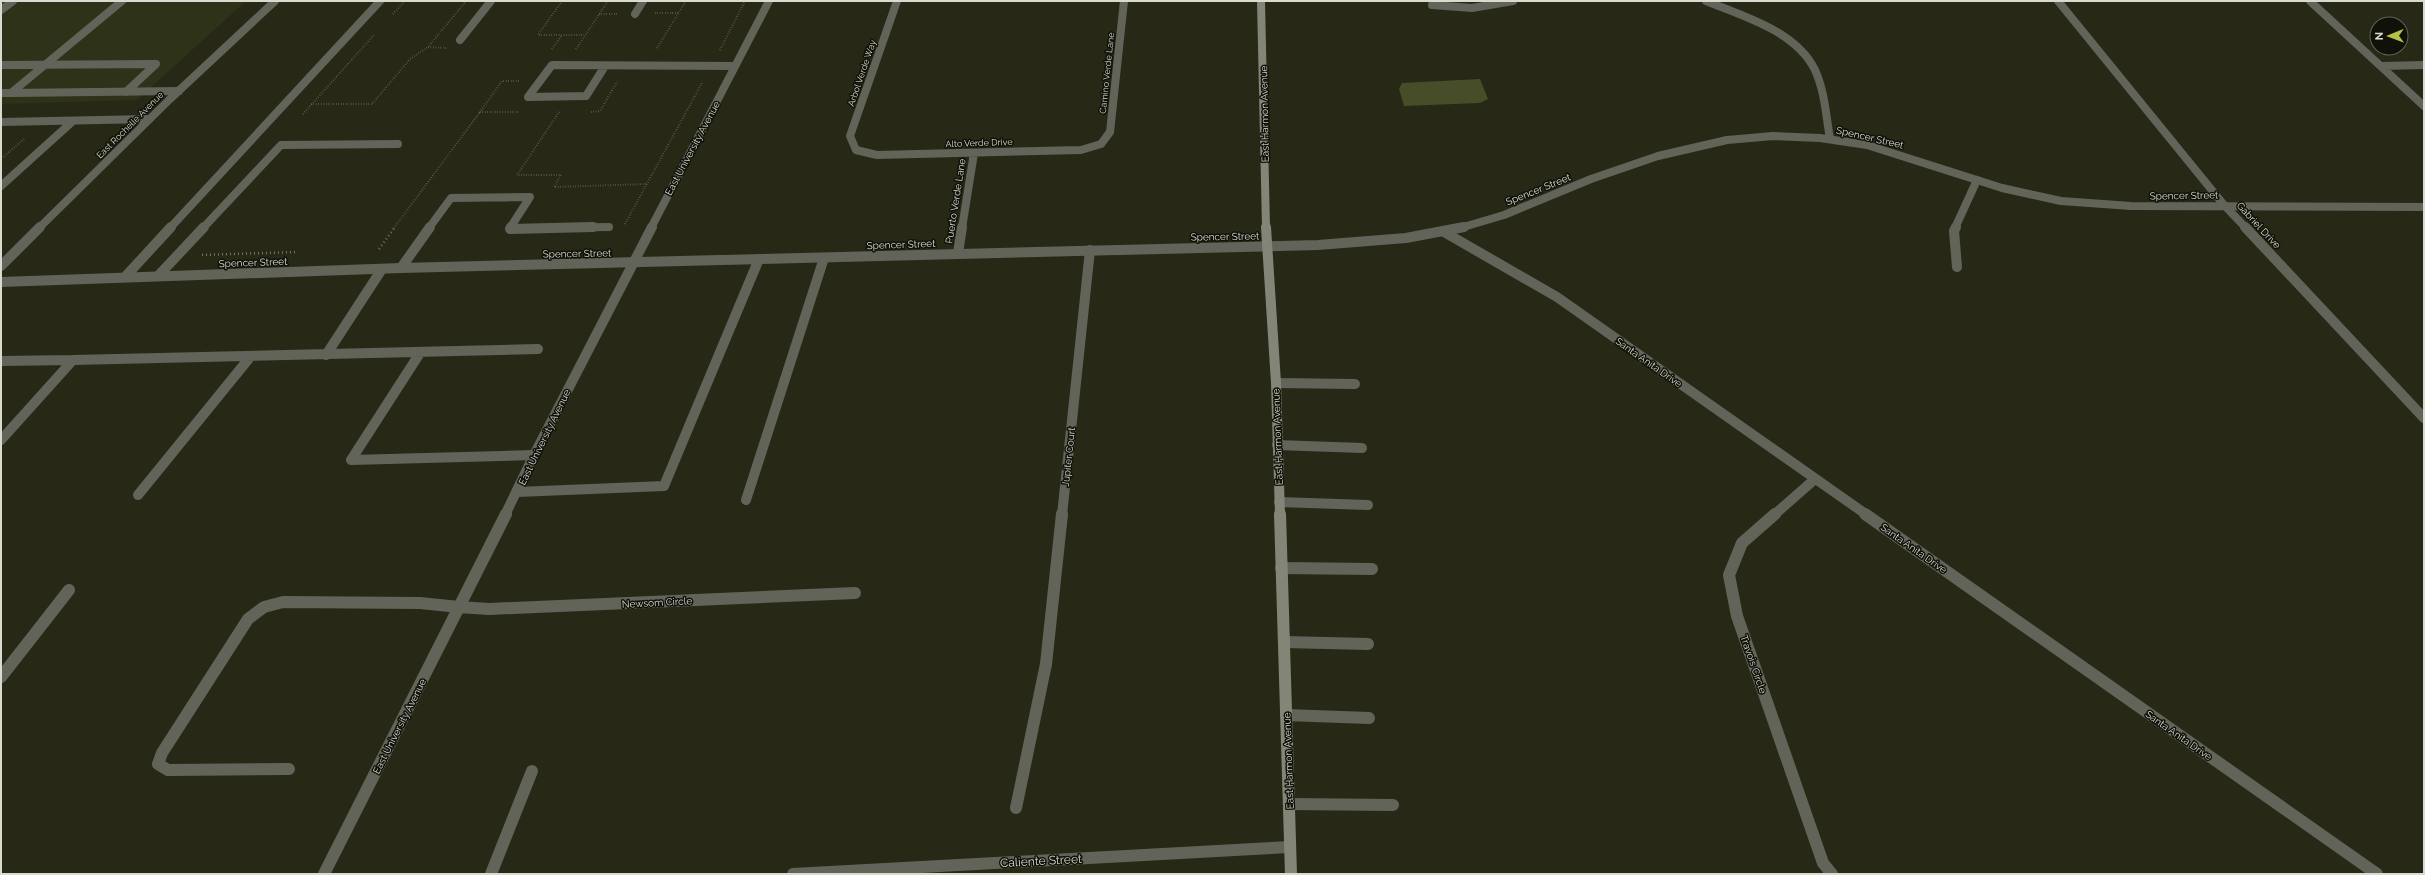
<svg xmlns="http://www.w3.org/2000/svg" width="2425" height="875" viewBox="0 0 2425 875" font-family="Raleway,sans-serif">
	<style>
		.built { fill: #2e3218 }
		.green { fill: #474d28 }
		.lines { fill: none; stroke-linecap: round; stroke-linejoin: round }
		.path-far1 { stroke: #737565; stroke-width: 2; stroke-dasharray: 0.5 2; stroke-linecap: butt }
		.path { stroke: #737565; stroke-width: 2.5; stroke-dasharray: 1 3; stroke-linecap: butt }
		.service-far2 { stroke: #62645a; stroke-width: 8 }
		.service-far1 { stroke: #62645a; stroke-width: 10 }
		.service { stroke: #62645a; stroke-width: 12 }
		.minor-far2 { stroke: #62645a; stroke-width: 8 }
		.minor-far1 { stroke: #62645a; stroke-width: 10 }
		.minor { stroke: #62645a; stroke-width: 12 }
		.tertiary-far1 { stroke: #62645a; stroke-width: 8 }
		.tertiary { stroke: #62645a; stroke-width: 10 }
		.secondary-far2 { stroke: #838677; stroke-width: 8 }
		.secondary-far1 { stroke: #838677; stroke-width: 10 }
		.secondary { stroke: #838677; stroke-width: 12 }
		.labels { text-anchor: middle; stroke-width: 3; stroke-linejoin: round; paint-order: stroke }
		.far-street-label { font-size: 9px; fill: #d9dbcf; stroke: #101109 }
		.street-label { font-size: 10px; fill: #d9dbcf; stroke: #101109 }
		.near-street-label { font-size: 12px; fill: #d9dbcf; stroke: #101109 }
	</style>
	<rect width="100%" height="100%" fill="#272916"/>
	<path class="built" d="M 1,1 L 246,1 L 137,100 L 1,104 Z"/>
	<path class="green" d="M 1480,79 L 1488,99 L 1480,103 L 1404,106 L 1399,89 L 1402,83 Z"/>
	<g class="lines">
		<path class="path-far1" d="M 562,1 L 538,35 L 584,35
			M 655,13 L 678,13
			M 393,14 L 405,1
			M 599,14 L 618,14
			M 446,48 L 428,47 L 466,1
			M 657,48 L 686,1
			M 552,49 L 562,35
			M 576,49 L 608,1
			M 720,50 L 745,1
			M 519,81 L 502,81 L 480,112 L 520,112
			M 311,104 L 372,104 L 410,59 L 428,47
			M 559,112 L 517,175 L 561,175 L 554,187 L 647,184
			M 591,112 L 600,111 L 617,82
			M 303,114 L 374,35
			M 1,159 L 25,138
			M 625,224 L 702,83
			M 394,228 L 480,112"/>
		<path class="path" d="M 379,249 L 395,227
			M 202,255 L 297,252"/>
		<path class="service-far2" d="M 122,1 L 11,93 L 179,91
			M 1,10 L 13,1
			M 635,14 L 643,1
			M 460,40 L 491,1
			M 1,65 L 156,64 L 126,92
			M 605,66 L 586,96 L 528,97 L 552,65 L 734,66
			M 1,93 L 11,93
			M 1,122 L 149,119
			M 1,186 L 73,121
			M 170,228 L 380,1
			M 203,228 L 281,145 L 398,144
			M 429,228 L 451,198 L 530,197 L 510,228
			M 544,228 L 609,227"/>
		<path class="service-far1" d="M 511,227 L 510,229 L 593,227
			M 401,268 L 430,227
			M 158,276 L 204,227
			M 125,277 L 171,227
			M 420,353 L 351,460 L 534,455
			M 326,355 L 382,269
			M 73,360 L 538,349
			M 1,361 L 73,360 L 1,440
			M 1276,383 L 1355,384
			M 1277,445 L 1362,448
			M 517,492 L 664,486 L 759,259
			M 138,495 L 251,356
			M 746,500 L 824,258
			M 1279,502 L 1368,505"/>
		<path class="service" d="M 1281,568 L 1372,569
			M 1284,642 L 1368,644
			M 1,677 L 69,590
			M 1286,715 L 1369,718
			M 289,769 L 168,770 L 158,764 L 162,753 L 248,619 L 264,607 L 283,602 L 420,603 L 459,607
			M 1289,804 L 1393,805
			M 1016,808 L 1046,664
			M 491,874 L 532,771"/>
		<path class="minor-far2" d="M 897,1 L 850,136 L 856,150 L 877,155 L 1081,150 L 1101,144 L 1110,132 L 1124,1
			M 1706,1 C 1743,16 1796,31 1815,70 C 1825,92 1826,116 1830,139
			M 2058,1 L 2224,205 L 2246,228
			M 2310,1 L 2424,106
			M 1432,5 L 1472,8 L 1513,1
			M 2382,66 L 2424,65
			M 651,228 L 769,1
			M 962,228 L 974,153
			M 1955,228 L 1977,180"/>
		<path class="minor-far1" d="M 1956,227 L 1954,231 L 1957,267
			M 2245,227 L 2424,418
			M 1444,232 L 1557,297 L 1867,515
			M 958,253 L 962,227
			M 505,515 L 534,455 L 652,227
			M 1062,515 L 1090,250
			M 1774,515 L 1815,479"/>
		<path class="minor" d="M 1775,514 L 1742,543 L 1729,575 L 1737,616 L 1823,863 L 1832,874
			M 1865,514 L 2377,874
			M 459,607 L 489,609 L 855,593
			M 1046,664 L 1062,514
			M 324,874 L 506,514
			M 793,874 L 1290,847"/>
		<path class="tertiary-far1" d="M 39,228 L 170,99 L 275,1
			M 1460,228 L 1504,215 L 1591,179 L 1658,156 L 1727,140 L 1773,136 L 1820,138 L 1867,145 L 2002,188 L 2061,201 L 2131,206 L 2424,207"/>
		<path class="tertiary" d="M 1,266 L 40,227
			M 1,282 L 401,268 L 1318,245 L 1406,238 L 1464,227"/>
		<path class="secondary-far2" d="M 1261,1 L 1266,228"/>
		<path class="secondary-far1" d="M 1266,227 L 1276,383 L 1280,515"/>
		<path class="secondary" d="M 1280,514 L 1291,874"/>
	</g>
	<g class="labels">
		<g class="far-street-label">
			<text transform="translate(862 73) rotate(-71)" y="3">Arbol Verde Way</text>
			<text transform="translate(1107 73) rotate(-84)" y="3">Camino Verde Lane</text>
			<text transform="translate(130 125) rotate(-45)" y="3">East Rochelle Avenue</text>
			<text transform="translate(979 143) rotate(-2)" y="3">Alto Verde Drive</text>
		</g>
		<g class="street-label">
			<text transform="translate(1264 114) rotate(-91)" y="4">East Harmon Avenue</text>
			<text transform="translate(1870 137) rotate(13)" y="4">Spencer Street</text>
			<text transform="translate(692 148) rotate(-62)" y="4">East University Avenue</text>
			<text transform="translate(1538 189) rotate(-22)" y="4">Spencer Street</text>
			<text transform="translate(2184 195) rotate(-1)" y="4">Spencer Street</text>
			<text transform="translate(955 201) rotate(-81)" y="4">Puerto Verde Lane</text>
			<text transform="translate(2259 225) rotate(47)" y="4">Gabriel Drive</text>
			<text transform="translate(1225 236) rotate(-1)" y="4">Spencer Street</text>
			<text transform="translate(901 244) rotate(-2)" y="4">Spencer Street</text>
			<text transform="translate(577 253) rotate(-1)" y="4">Spencer Street</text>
			<text transform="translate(253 262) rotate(-2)" y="4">Spencer Street</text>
			<text transform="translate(1649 362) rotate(35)" y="4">Santa Anita Drive</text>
			<text transform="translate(544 437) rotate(-64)" y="4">East University Avenue</text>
			<text transform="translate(1277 437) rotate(-92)" y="4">East Harmon Avenue</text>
			<text transform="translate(1068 457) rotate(-84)" y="4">Jupiter Court</text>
			<text transform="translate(1914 548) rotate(35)" y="4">Santa Anita Drive</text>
			<text transform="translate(657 602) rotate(-3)" y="4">Newsom Circle</text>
			<text transform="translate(1754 664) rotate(71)" y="4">Travois Circle</text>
			<text transform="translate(399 726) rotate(-63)" y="4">East University Avenue</text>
			<text transform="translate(2179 735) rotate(35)" y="4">Santa Anita Drive</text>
			<text transform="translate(1288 761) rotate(-92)" y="4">East Harmon Avenue</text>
		</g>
		<g class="near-street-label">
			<text transform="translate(1041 861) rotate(-3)" y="4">Caliente Street</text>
		</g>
	</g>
	<rect width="2425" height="875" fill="none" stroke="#d9dbcf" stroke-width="4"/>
	<g transform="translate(2389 36) rotate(269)"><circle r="19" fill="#101109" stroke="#606258"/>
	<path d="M0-3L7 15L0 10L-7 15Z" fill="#b4c24a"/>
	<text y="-6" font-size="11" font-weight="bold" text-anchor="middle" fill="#d9dbcf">N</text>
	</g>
</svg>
